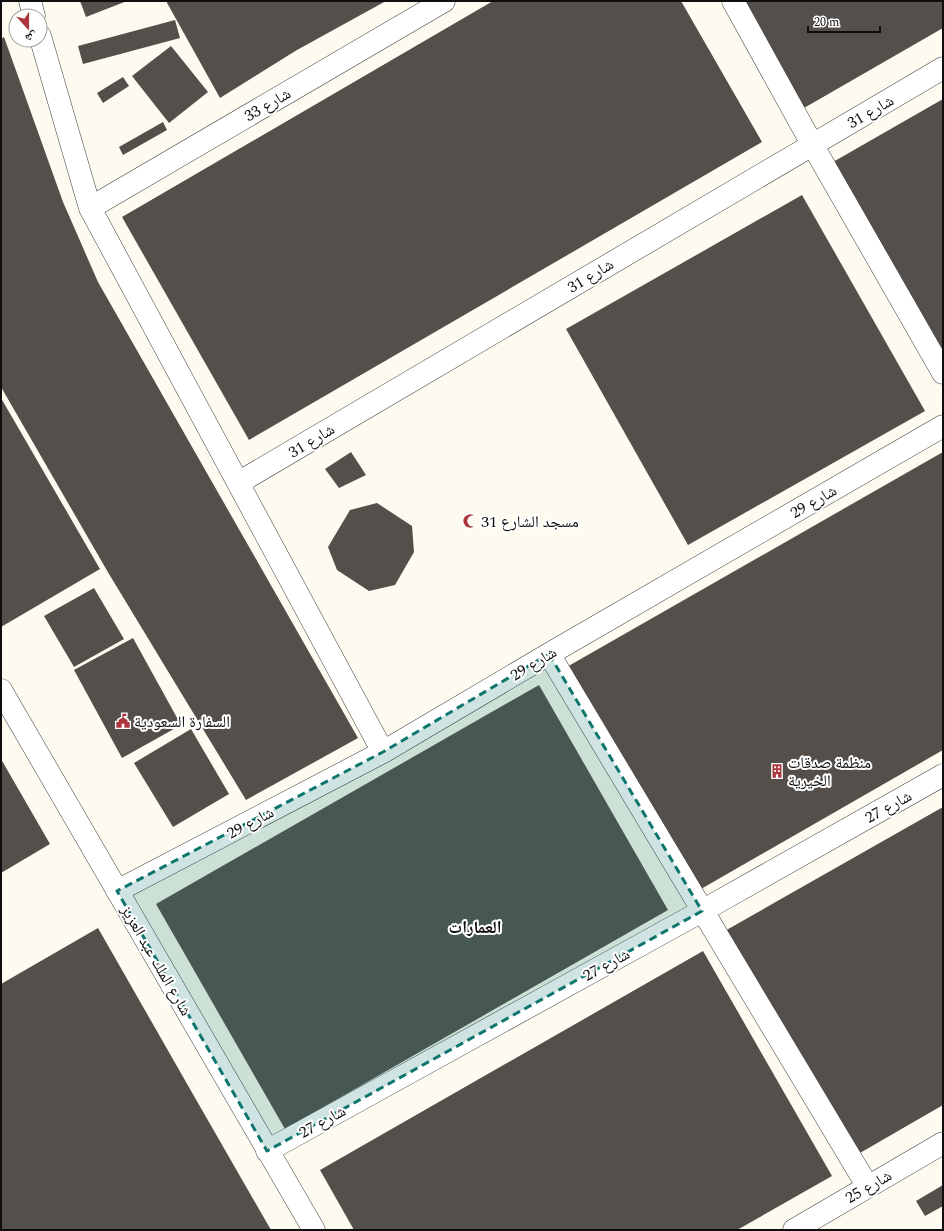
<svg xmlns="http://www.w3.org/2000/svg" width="944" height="1231" viewBox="0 0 944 1231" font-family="Spectral,'Noto Naskh Arabic',serif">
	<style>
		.building { fill: #554f4b }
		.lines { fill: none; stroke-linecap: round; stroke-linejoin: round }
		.minor-casing { stroke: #414141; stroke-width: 23 }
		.minor { stroke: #fff; stroke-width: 22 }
		.marked { fill: #0f766e; fill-opacity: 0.2; stroke: #0f766e; stroke-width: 3; stroke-dasharray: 8 5; stroke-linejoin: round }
		.labels { text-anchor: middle; stroke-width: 4; stroke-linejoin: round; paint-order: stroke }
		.street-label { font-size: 16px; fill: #0e0e0e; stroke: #fff }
		.poi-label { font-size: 16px; fill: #0e0e0e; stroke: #fff; text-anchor: start }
		.neighbourhood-label { font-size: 17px; font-weight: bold; fill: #0e0e0e; stroke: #fff }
	</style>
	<rect width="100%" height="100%" fill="#fdfaf0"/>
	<path class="building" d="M 80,1 L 127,1 L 86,17 Z
		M 166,1 L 386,1 L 297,50 L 220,98 Z
		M 493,1 L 681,1 L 762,142 L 249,440 L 122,217 Z
		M 742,1 L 943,1 L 943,28 L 804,108 Z
		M 175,20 L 180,38 L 83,64 L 78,46 Z
		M 4,37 L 63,202 L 98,282 L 358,738 L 246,800 L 109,574 L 1,387 L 1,39 Z
		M 171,46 L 208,92 L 169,123 L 132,76 Z
		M 123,77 L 129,86 L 103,103 L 97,93 Z
		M 943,99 L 943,353 L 833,162 Z
		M 163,122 L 167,130 L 123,155 L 119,147 Z
		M 802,195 L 925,411 L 688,545 L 566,329 Z
		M 1,398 L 100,569 L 1,627 Z
		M 351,452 L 366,475 L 339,488 L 325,469 Z
		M 943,452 L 943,750 L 694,893 L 565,668 Z
		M 377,503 L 412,526 L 414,552 L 395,585 L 369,591 L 337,570 L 328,547 L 350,510 Z
		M 94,588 L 124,639 L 74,667 L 44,616 Z
		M 133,638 L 181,725 L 122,758 L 74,670 Z
		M 539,685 L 668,910 L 285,1129 L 156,904 Z
		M 191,729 L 229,794 L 173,827 L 134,763 Z
		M 1,759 L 50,844 L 1,873 Z
		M 943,807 L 943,1105 L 853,1157 L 723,932 Z
		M 98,928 L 194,1096 L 271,1230 L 1,1230 L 1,984 Z
		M 703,951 L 832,1176 L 737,1230 L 354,1230 L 320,1170 Z
		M 943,1185 L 943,1206 L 925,1216 L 916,1201 Z"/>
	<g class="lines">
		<defs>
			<path id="minor" d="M 30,1 L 34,16
				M 733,1 L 812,144 L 943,373
				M 40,36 L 90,208 L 383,752
				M 90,208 L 444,1
				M 238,483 L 943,68
				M 549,654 L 868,1187
				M 1,690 L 314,1230
				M 117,891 L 383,752 L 549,654 L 943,426
				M 267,1151 L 702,911 L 943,775
				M 794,1230 L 943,1143"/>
		</defs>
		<use href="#minor" class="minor-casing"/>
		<use href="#minor" class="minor"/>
	</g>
	<path class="marked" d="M 549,654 L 702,911 L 267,1151 L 117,891 L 383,752 Z"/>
	<defs>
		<symbol id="mosque-bare" viewBox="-9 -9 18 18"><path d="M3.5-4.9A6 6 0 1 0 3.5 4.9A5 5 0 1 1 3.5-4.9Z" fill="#ad363e" stroke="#fff" stroke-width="2.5" paint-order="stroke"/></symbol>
		<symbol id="civic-bare" viewBox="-9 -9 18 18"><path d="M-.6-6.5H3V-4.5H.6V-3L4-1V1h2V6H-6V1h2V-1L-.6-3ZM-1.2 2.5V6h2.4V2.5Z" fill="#ad363e" stroke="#fff" stroke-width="2.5" paint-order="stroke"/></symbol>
		<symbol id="building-bare" viewBox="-9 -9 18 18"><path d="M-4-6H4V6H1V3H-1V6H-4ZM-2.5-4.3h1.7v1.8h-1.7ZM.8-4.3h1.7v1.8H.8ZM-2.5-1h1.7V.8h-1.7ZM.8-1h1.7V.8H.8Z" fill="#ad363e" stroke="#fff" stroke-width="2.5" paint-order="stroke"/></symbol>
	</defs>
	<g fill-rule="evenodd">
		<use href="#mosque-bare" x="460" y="511" width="20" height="20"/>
		<use href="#civic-bare" x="113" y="711" width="20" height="20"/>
		<use href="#building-bare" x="767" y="761" width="20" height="20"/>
	</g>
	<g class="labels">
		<g class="street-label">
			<text transform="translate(267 104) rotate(-30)" y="6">شارع 33</text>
			<text transform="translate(870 111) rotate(-30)" y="6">شارع 31</text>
			<text transform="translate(590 275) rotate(-31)" y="6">شارع 31</text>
			<text transform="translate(311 440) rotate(-31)" y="6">شارع 31</text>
			<text transform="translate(813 501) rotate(-30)" y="6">شارع 29</text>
			<text transform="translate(533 663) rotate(-31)" y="6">شارع 29</text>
			<text transform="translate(888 806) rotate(-29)" y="6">شارع 27</text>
			<text transform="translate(250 822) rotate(-28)" y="6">شارع 29</text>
			<text transform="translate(157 960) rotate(60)" y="6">شارع الملك عبد العزيز</text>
			<text transform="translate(606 964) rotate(-29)" y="6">شارع 27</text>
			<text transform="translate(322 1121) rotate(-29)" y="6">شارع 27</text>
			<text transform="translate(868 1186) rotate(-30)" y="6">شارع 25</text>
		</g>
		<g class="poi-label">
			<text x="481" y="527">مسجد الشارع 31</text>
			<text x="134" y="727">السفارة السعودية</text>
			<text x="788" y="768">منظمة صدقات<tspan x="788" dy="18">الخيرية</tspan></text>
		</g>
		<g class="neighbourhood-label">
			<text x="475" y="933">العمارات</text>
		</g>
	</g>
	<rect width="944" height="1231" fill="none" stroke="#0e0e0e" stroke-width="4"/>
	<g transform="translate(28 28) rotate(159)"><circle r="19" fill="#ffffff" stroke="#9f9f9f"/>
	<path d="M0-3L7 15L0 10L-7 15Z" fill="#ad363e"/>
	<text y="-6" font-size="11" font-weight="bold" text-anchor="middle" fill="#0e0e0e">ش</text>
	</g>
	<path d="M808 26v6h72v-6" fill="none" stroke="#0e0e0e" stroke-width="2"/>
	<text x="814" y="26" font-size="12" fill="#0e0e0e" stroke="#ffffff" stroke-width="3" paint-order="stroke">20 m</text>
</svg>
